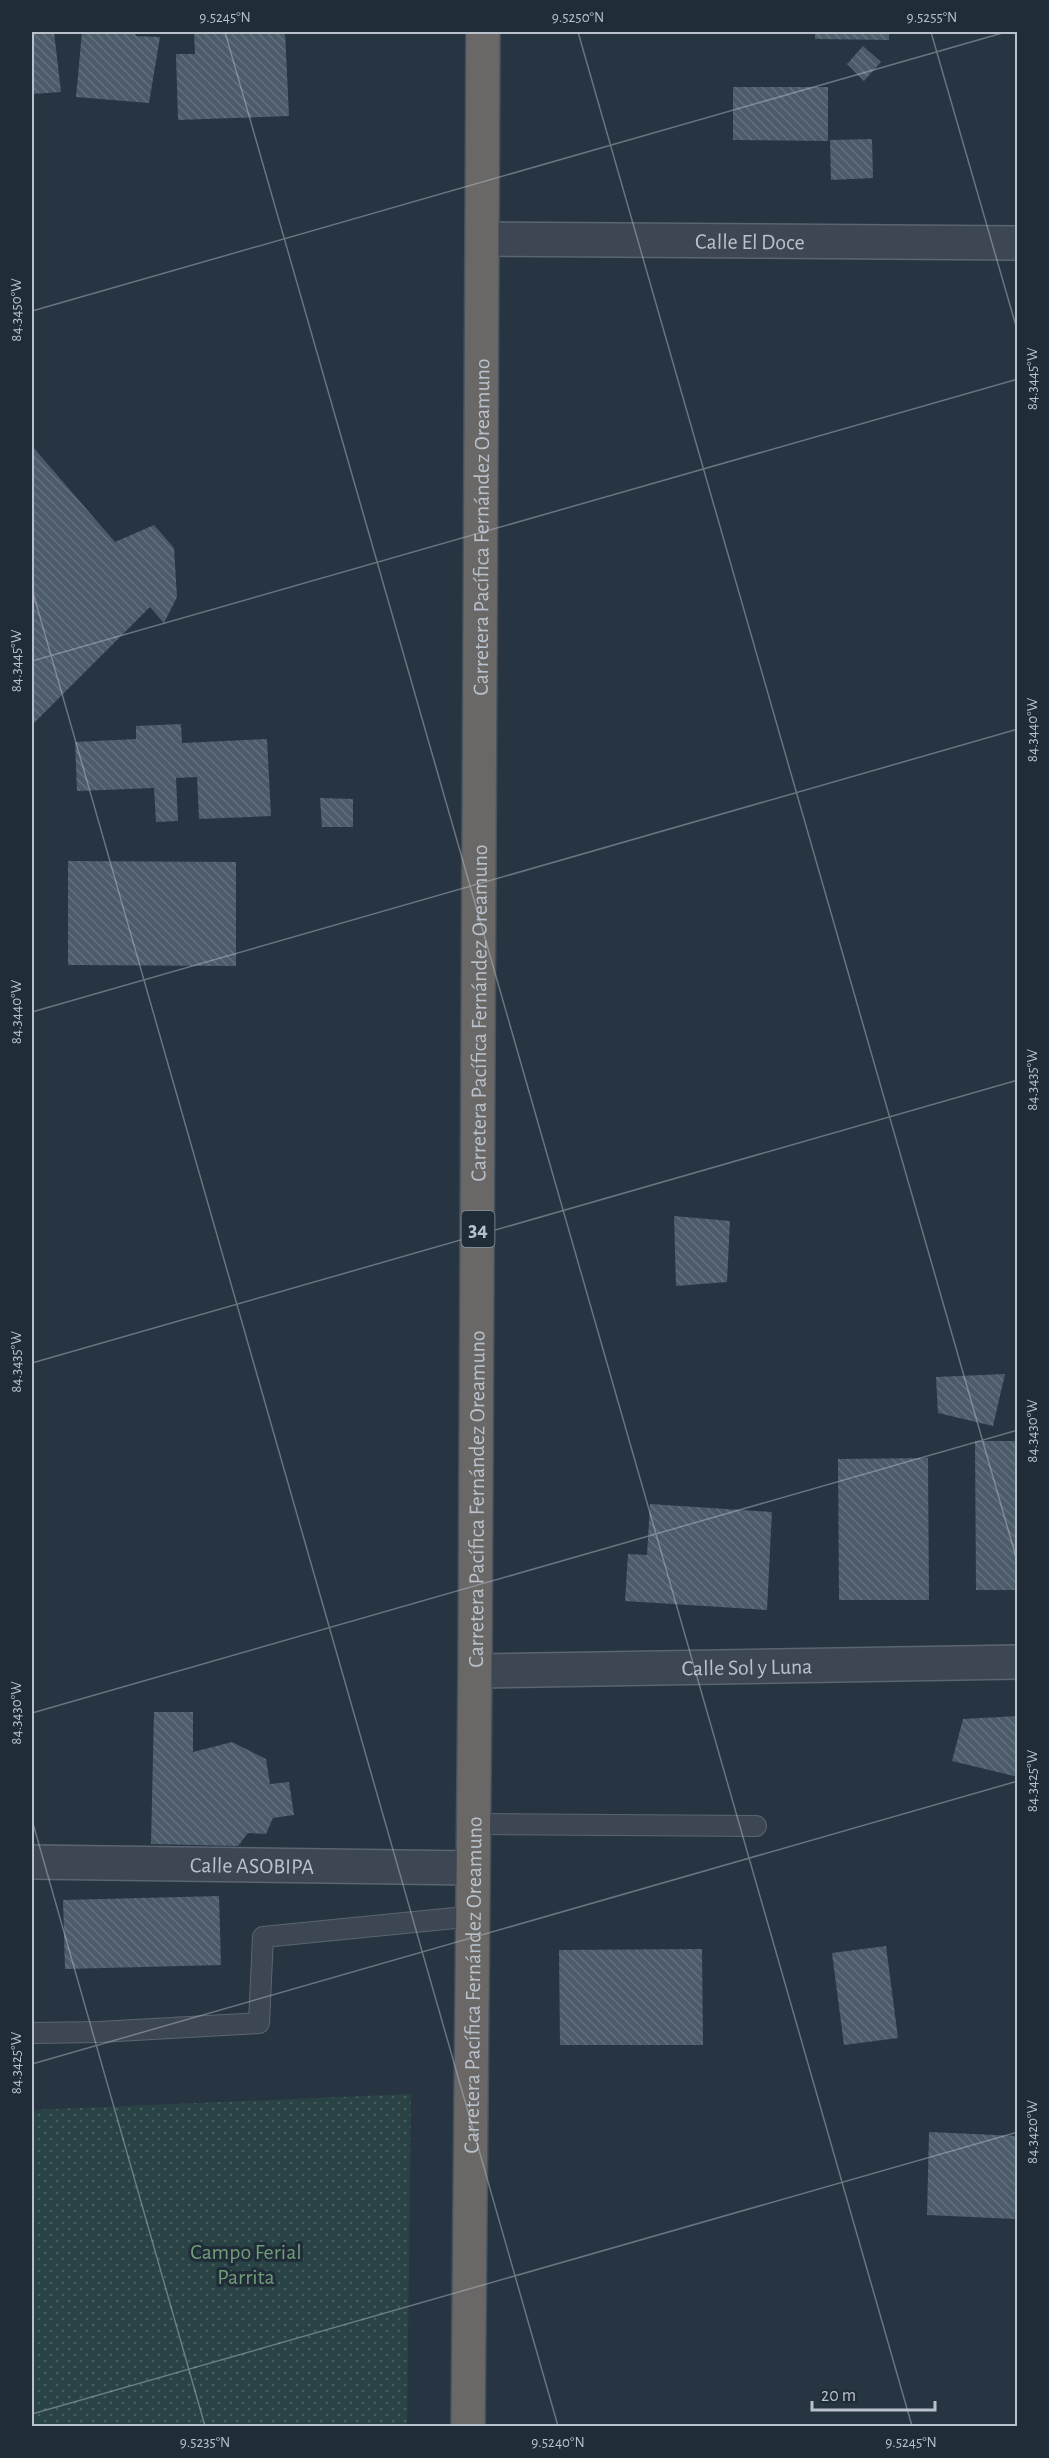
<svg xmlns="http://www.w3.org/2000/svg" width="1049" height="2458" viewBox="0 0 1049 2458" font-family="'Alegreya Sans',sans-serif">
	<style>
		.park { fill: url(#park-dots) }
		.building { fill: url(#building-back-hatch) }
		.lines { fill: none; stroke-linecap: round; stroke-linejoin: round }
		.service-casing { stroke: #5a6570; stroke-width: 22 }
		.minor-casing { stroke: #5a6570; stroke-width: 36 }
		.trunk-casing { stroke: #46525d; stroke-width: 36 }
		.service { stroke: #3c4753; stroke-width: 20 }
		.minor { stroke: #3c4753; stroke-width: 33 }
		.trunk { stroke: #6a6866; stroke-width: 33 }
		.ticks { fill: none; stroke: #b9c2cc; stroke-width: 1.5; stroke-opacity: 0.45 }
		.labels { text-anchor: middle; stroke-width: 6; stroke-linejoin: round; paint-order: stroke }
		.shield { fill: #202c38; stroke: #8b95a0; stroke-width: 1.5 }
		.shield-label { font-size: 21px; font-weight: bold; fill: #b9c2cc }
		.street-label { font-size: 22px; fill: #b9c2cc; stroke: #202c38 }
		.park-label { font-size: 22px; fill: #709d77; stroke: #202c38 }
		.neatline { fill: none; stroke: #b9c2cc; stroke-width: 2 }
		.ticks-label { font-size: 15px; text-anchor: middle; fill: #b9c2cc }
	</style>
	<defs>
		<pattern id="park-dots" width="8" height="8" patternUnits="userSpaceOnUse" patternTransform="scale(1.5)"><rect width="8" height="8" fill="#294344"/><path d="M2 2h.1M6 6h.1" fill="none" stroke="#465c5e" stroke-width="1.8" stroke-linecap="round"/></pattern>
		<pattern id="building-back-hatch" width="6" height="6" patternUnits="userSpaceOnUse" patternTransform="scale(1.5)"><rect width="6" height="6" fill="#4b5b69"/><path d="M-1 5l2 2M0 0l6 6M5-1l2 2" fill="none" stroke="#63717d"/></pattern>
	</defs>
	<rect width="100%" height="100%" fill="#273543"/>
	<path class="park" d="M 411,2094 L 407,2426 L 32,2426 L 32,2110 Z"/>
	<path class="building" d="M 32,32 L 54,32 L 61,92 L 32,94 Z
		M 82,32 L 135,32 L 136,36 L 160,37 L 149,103 L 76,97 Z
		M 194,32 L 285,32 L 289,116 L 178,120 L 176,54 L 195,54 Z
		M 815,32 L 889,32 L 889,40 L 815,39 Z
		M 863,46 L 881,62 L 864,81 L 847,64 Z
		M 733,87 L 828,87 L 828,141 L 733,140 Z
		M 872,139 L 873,178 L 831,180 L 830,140 Z
		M 32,446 L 115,542 L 154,525 L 174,548 L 177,597 L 164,623 L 150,607 L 32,725 Z
		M 181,724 L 182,743 L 267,739 L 271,816 L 199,819 L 197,777 L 176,778 L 178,821 L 156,822 L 154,788 L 77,791 L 75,742 L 136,739 L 136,726 Z
		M 320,798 L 353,799 L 353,827 L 322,827 Z
		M 68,861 L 236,862 L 236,966 L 68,965 Z
		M 674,1216 L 730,1221 L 727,1282 L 676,1286 Z
		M 1005,1374 L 993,1426 L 938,1413 L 936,1377 Z
		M 975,1441 L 1018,1441 L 1018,1590 L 976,1590 Z
		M 928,1458 L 929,1600 L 839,1600 L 838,1459 Z
		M 650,1504 L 772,1512 L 767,1610 L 625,1601 L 628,1554 L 647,1555 Z
		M 154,1712 L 193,1712 L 193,1752 L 232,1742 L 266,1759 L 270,1784 L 289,1782 L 294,1815 L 273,1818 L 266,1834 L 248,1833 L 238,1846 L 151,1844 Z
		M 1018,1716 L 1018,1777 L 952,1761 L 963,1719 Z
		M 219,1896 L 221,1965 L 65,1969 L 63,1900 Z
		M 886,1946 L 898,2038 L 844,2045 L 832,1953 Z
		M 702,1949 L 703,2045 L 560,2045 L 559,1950 Z
		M 929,2132 L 1018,2136 L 1015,2219 L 927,2215 Z"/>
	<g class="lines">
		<defs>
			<path id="service" d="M 473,1824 L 756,1826
				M 32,2033 L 99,2032 L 259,2023 L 263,1937 L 455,1918 L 473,1913"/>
			<g id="minor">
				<path id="s1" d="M 482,239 L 1018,243"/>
				<path id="s2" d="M 475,1671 L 1018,1662"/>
				<path id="s3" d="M 32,1862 L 473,1868"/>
			</g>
			<g id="trunk">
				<path id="s4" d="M 468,2426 L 475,1671 L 483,32"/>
			</g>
		</defs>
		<use href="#service" class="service-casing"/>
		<use href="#minor" class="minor-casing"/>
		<use href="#trunk" class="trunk-casing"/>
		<use href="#service" class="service"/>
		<use href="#minor" class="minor"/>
		<use href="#trunk" class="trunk"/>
	</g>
	<path class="ticks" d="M 225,32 L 912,2426M 578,32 L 1018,1564M 931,32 L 1018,333M 32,311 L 1006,32M 32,589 L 558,2426M 32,661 L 1018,379M 32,1012 L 1018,729M 32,1363 L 1018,1080M 32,1713 L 1018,1430M 32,1820 L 205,2426M 32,2064 L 1018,1781M 32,2414 L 1018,2132"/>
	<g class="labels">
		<rect class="shield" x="461.5" y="1211" width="33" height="36" rx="4.5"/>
		<g class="shield-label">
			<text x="478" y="1236">34</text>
		</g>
		<g class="street-label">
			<text dy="8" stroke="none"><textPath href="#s1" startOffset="268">Calle El Doce</textPath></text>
			<text dy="8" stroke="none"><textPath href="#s4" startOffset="1899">Carretera Pacífica Fernández Oreamuno</textPath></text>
			<text dy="8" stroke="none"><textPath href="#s4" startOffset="1413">Carretera Pacífica Fernández Oreamuno</textPath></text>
			<text dy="8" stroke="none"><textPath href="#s4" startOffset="927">Carretera Pacífica Fernández Oreamuno</textPath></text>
			<text dy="8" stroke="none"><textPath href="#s2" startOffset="272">Calle Sol y Luna</textPath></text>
			<text dy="8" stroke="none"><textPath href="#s3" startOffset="220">Calle ASOBIPA</textPath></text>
			<text dy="8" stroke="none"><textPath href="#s4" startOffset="441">Carretera Pacífica Fernández Oreamuno</textPath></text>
		</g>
		<g class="park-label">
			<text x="246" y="2259">Campo Ferial<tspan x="246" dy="25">Parrita</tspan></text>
		</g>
	</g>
	<rect width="1049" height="2458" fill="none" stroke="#202c38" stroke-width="66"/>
	<path d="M812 2401v9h123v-9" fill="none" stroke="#b9c2cc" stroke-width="3"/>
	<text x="821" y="2401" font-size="18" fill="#b9c2cc" stroke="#202c38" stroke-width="4.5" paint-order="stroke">20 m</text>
	<rect x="33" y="33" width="983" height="2392" class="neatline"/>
	<g class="ticks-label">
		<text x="225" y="22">9.5245°N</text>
		<text x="578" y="22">9.5250°N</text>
		<text x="932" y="22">9.5255°N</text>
		<text transform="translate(16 310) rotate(-90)" y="5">84.3450°W</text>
		<text transform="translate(1032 379) rotate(-90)" y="5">84.3445°W</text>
		<text transform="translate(16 661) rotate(-90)" y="5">84.3445°W</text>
		<text transform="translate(1032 730) rotate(-90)" y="5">84.3440°W</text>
		<text transform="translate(16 1012) rotate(-90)" y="5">84.3440°W</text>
		<text transform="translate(1032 1080) rotate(-90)" y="5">84.3435°W</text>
		<text transform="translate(16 1362) rotate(-90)" y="5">84.3435°W</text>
		<text transform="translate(1032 1431) rotate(-90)" y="5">84.3430°W</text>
		<text transform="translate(16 1713) rotate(-90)" y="5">84.3430°W</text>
		<text transform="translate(1032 1781) rotate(-90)" y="5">84.3425°W</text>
		<text transform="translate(16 2063) rotate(-90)" y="5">84.3425°W</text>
		<text transform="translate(1032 2132) rotate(-90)" y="5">84.3420°W</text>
		<text x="205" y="2447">9.5235°N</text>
		<text x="558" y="2447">9.5240°N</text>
		<text x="911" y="2447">9.5245°N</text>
	</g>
</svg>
